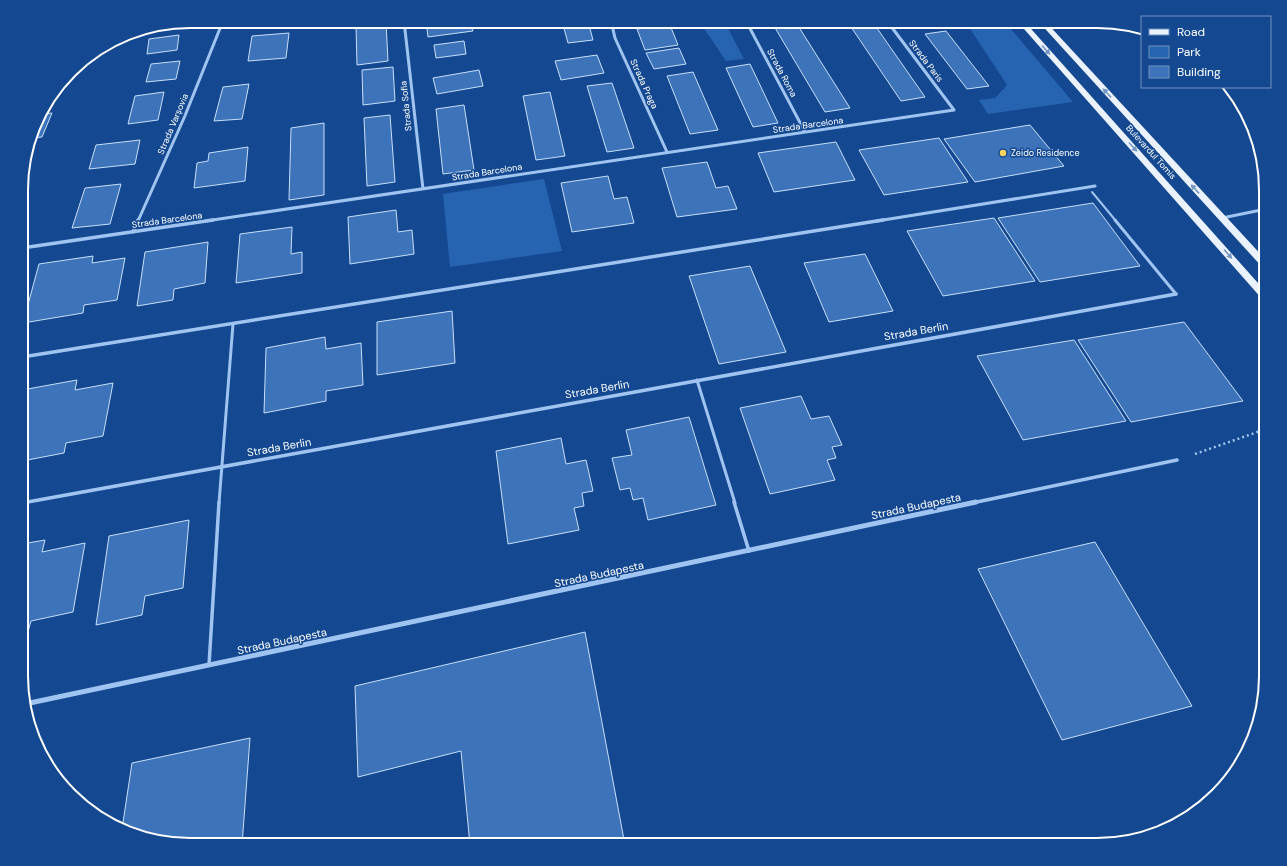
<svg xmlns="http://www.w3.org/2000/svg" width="1287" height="866" viewBox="0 0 1287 866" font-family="'DM Sans',sans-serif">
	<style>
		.green { fill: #2663b0 }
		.building { fill: #3d73b9; stroke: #c7dffc }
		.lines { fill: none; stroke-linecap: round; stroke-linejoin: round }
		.path { stroke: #a0c4f1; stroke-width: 2.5; stroke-dasharray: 2 3; stroke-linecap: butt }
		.lane-far2 { stroke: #a0c4f1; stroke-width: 2 }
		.lane-far1 { stroke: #a0c4f1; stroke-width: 3 }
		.lane { stroke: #a0c4f1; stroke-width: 3.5 }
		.street-far2 { stroke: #a0c4f1; stroke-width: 3 }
		.street-far1 { stroke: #a0c4f1; stroke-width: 3.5 }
		.street { stroke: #a0c4f1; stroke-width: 5 }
		.primary { fill: #ebf2ff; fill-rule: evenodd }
		.oneway { fill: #7595c2 }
		.poi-dot { fill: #ffd361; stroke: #144991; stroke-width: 1.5 }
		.labels { text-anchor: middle; stroke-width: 3; stroke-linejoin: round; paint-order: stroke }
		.far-street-label { font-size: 9px; fill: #fff; stroke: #144991 }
		.far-poi-label { font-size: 9px; fill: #fff; stroke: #144991; text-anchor: start }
		.street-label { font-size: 11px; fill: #fff; stroke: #144991 }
		.rim { fill: none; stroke: #fff; stroke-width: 2 }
	</style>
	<rect width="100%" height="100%" fill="#144991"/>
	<path class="green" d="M 701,21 L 724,21 L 744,59 L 726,61 L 703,27 Z
		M 965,21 L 1004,21 L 1073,102 L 988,114 L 979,100 L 995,98 L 1007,85 Z
		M 544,179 L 562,251 L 450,267 L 443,194 Z"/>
	<path class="building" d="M 190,21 L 199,21 L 198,24 L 154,29 L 154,28 Z
		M 241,21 L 286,21 L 240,26 Z
		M 426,21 L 471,21 L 473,31 L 428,37 Z
		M 562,21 L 588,21 L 593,40 L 568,43 Z
		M 771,21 L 795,21 L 850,108 L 825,112 Z
		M 847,21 L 872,21 L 925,97 L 901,101 Z
		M 386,22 L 388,61 L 357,65 L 356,26 Z
		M 670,25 L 678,45 L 645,50 L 637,29 Z
		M 946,31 L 989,86 L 967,89 L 925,34 Z
		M 289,33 L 286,58 L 248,61 L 252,36 Z
		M 179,35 L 177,50 L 147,54 L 149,39 Z
		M 464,41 L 466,54 L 436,58 L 434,45 Z
		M 679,48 L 686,64 L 654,69 L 646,53 Z
		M 597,55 L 604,73 L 561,80 L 555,61 Z
		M 180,61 L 176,79 L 146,82 L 151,64 Z
		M 750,64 L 778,123 L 753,127 L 726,68 Z
		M 393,67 L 395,101 L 363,105 L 362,70 Z
		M 479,70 L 483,86 L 437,94 L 433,78 Z
		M 693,72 L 718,130 L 690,134 L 667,76 Z
		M 612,83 L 634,148 L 607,152 L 587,86 Z
		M 249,84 L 242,119 L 214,121 L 223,87 Z
		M 164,92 L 158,120 L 128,124 L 135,96 Z
		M 550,92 L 565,156 L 536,160 L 523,96 Z
		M 464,105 L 474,170 L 443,174 L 436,109 Z
		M 46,106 L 42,114 L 52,113 L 42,137 L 31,138 L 39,115 Z
		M 390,115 L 395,182 L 367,186 L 364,118 Z
		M 324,123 L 324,195 L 289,200 L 291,128 Z
		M 1030,125 L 1064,166 L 975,182 L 944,139 Z
		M 939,138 L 968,182 L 884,195 L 859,150 Z
		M 140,140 L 135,164 L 89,169 L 96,145 Z
		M 836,142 L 855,180 L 774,192 L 758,153 Z
		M 248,147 L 245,181 L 194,188 L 197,163 L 208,161 L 209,153 Z
		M 27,154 L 32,154 L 26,176 L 22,176 L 22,168 Z
		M 707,162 L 716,188 L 728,186 L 737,209 L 677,217 L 662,168 Z
		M 608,176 L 614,199 L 627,197 L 634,223 L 572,232 L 561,183 Z
		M 121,184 L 110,224 L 72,228 L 85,188 Z
		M 1093,203 L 1140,266 L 1040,282 L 998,218 Z
		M 396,210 L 398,232 L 412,230 L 414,254 L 350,264 L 348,217 Z
		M 994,218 L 1035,281 L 943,296 L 907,231 Z
		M 292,227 L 291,254 L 302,252 L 302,273 L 236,283 L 240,234 Z
		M 208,242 L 205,283 L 174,289 L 173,300 L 137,306 L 145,252 Z
		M 865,254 L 893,311 L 829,322 L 804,263 Z
		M 93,256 L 92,263 L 125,258 L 117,300 L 84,305 L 83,313 L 23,323 L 39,264 Z
		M 750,266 L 786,352 L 719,364 L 689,276 Z
		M 452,311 L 455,363 L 377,375 L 377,322 Z
		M 1184,322 L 1243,401 L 1131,422 L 1078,340 Z
		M 325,337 L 326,349 L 361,343 L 363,385 L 326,391 L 326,401 L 264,413 L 266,348 Z
		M 1074,340 L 1126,421 L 1023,440 L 977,356 Z
		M 77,380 L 75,390 L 113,383 L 103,436 L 66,443 L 64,453 L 22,461 L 22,390 Z
		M 801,396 L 811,419 L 829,416 L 842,445 L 832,447 L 836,458 L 827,460 L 835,480 L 770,494 L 740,408 Z
		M 689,417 L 716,505 L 648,520 L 643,498 L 633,500 L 630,488 L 620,490 L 612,458 L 632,455 L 626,430 Z
		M 561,438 L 566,464 L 586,460 L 593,491 L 582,493 L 584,506 L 574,508 L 579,530 L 508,544 L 496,451 Z
		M 189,520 L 183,588 L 145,596 L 142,615 L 96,625 L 109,536 Z
		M 45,540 L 42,552 L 85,543 L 73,612 L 31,621 L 27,635 L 22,636 L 22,544 Z
		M 1095,542 L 1192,706 L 1062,740 L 978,569 Z
		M 585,632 L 625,845 L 470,845 L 461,751 L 358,777 L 355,686 Z
		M 250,738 L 242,845 L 179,845 L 135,836 L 122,829 L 132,763 Z"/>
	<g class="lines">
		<path class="path" d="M 1195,454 L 1266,429"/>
		<path class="lane-far2" d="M 1092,192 L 1116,221"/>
		<path class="lane-far1" d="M 1115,220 L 1176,294
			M 697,380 L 735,503
			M 219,503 L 233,324"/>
		<path class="lane" d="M 734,502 L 749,551
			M 209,665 L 219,502"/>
		<path class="street-far2" d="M 404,21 L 423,189
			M 611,21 L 615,38 L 667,152
			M 746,21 L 805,132
			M 1222,218 L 1266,209
			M 138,221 L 184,118 L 223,21
			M 206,221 L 954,110 L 887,21
			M 877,221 L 1095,186"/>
		<path class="street-far1" d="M 133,232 L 138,220
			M 22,248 L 213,220
			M 22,357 L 883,220
			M 22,503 L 1176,294
			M 972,503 L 1177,460"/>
		<path class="street" d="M 22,503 L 25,502
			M 25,704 L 976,502"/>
		<path class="primary" d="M 1017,21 L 1024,21 L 1266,292 L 1266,301 L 1263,300 Z
			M 1038,21 L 1045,21 L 1266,260 L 1266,269 L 1263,268 Z"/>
	</g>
	<defs><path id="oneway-solid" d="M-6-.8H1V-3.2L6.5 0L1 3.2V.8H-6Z"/></defs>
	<g class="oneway">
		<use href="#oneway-solid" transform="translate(1046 50) rotate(48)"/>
		<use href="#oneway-solid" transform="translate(1107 93) rotate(-133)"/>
		<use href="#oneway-solid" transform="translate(1133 147) rotate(48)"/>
		<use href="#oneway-solid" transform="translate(1195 189) rotate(-133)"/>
		<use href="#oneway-solid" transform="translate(1228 254) rotate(49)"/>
	</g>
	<circle class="poi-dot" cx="1003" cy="153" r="4"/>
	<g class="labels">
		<g class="far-street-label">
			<text transform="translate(926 61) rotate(53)" y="3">Strada Paris</text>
			<text transform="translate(782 73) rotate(62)" y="3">Strada Roma</text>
			<text transform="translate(644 84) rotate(65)" y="3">Strada Praga</text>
			<text transform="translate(406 106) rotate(-96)" y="3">Strada Sofia</text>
			<text transform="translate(173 124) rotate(-67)" y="3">Strada Varșovia</text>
			<text transform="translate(808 125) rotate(-8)" y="3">Strada Barcelona</text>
			<text transform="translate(1151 152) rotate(48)" y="3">Bulevardul Tomis</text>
			<text transform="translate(487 172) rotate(-9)" y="3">Strada Barcelona</text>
			<text transform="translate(167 220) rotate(-8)" y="3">Strada Barcelona</text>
		</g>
		<g class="far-poi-label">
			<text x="1011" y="156">Zeido Residence</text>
		</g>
		<g class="street-label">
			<text transform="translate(916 331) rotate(-10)" y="4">Strada Berlin</text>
			<text transform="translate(597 389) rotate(-10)" y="4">Strada Berlin</text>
			<text transform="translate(279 447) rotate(-10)" y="4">Strada Berlin</text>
			<text transform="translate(916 506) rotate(-12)" y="4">Strada Budapesta</text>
			<text transform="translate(599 574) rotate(-12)" y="4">Strada Budapesta</text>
			<text transform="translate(282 641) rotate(-12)" y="4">Strada Budapesta</text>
		</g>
	</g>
	<path d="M0 0H1287V866H0ZM190 28H1097A162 162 0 0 1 1259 190V676A162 162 0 0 1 1097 838H190A162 162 0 0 1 28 676V190A162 162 0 0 1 190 28Z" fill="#144991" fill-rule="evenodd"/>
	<path class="rim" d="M190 28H1097A162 162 0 0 1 1259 190V676A162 162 0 0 1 1097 838H190A162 162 0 0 1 28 676V190A162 162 0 0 1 190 28Z"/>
	<rect x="1141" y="16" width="130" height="72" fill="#144991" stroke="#7292bd"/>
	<rect x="1149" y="29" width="20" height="6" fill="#ebf2ff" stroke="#7292bd"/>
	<text x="1177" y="36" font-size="12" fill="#ffffff">Road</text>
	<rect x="1149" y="46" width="20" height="12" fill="#2663b0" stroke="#7292bd"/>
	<text x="1177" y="56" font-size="12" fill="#ffffff">Park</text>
	<rect x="1149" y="66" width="20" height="12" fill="#3d73b9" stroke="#7292bd"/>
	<text x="1177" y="76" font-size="12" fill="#ffffff">Building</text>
</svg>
